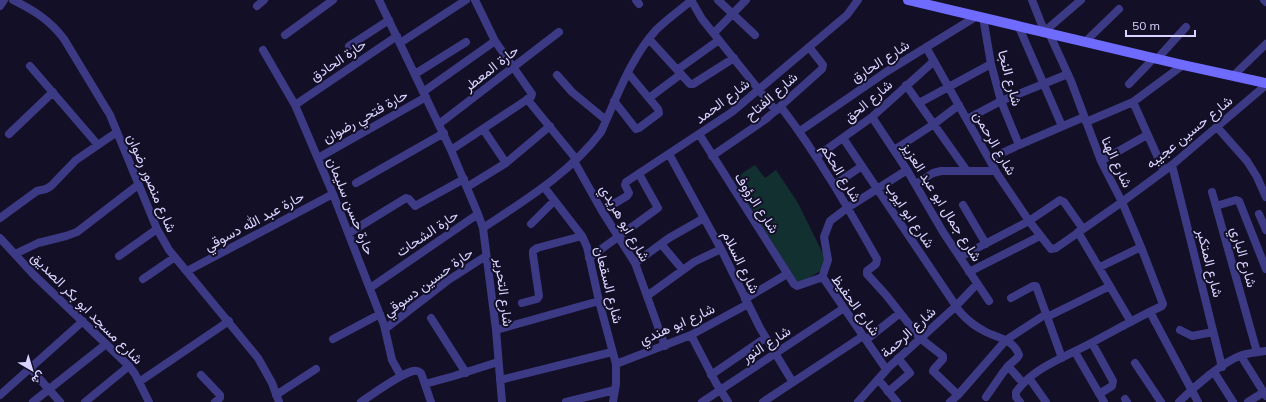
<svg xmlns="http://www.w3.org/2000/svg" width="1266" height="402" viewBox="0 0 1266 402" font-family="Mulish,Vazirmatn,sans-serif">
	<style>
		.green { fill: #12302f }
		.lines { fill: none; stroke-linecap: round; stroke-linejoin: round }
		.minor { stroke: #3d3a85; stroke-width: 8 }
		.secondary { stroke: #6f6bff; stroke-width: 10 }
		.labels { text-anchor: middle; stroke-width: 4; stroke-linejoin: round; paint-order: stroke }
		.street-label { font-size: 14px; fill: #d9d4ff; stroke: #130f26 }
	</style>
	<rect width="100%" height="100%" fill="#130f26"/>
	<path class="green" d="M 755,165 L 765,178 L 776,170 L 798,203 L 829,266 L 798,284 L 733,179 Z"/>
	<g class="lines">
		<path class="minor" d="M 13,0 C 33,10 50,20 64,39 L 110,115 L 157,229 L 169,250 L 258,358 L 272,383 L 279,402
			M 379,0 L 451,150 L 478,214 L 483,228 L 496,330 L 502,402
			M 636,0 L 639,4
			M 691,0 L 702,19 L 776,111
			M 718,0 L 755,35
			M 1032,0 L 1045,33
			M 1264,0 L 1266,2
			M 0,6 L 4,0
			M 257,6 L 264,0
			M 983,17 L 991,64 L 1001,101 L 1019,145
			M 1018,25 L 1062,126
			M 1045,31 L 1081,0
			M 714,33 L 746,0
			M 285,35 L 333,0
			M 649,39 L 690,84 L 693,84 L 734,58
			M 1085,42 L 1119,9
			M 400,43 L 466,0
			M 349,46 L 389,20
			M 926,47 L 998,175 L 1029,221 L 1051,249 L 1056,248 L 1122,202 L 1172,165 L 1266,85
			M 263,50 L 295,105 L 333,194 L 384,325 L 392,360 L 401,376
			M 1157,59 L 1186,27
			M 30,66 L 98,145
			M 677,70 L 719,40
			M 415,74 L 466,42
			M 557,75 L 572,92 L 606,120
			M 1233,76 L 1266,44
			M 1129,84 L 1154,58
			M 906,85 L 967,171
			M 423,92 L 495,41
			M 649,98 L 681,74
			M 527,99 L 576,159
			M 614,101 L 636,129 L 639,128 L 659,113 L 658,109 L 628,73
			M 1133,102 L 1164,171
			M 919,103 L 991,64
			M 295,105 L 397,36
			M 781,107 C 817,154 847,206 877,259 L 876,264 L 867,271 L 867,274 L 886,295 L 920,338 L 943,356 L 943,359 L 934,369 L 933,371 L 958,395
			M 872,117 L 907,170 L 943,232 L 989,301
			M 967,119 L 1001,101 L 1068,74
			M 1086,122 L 1133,102 L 1183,65
			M 439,124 L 559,32
			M 1217,127 L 1247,161 L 1257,177 L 1266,197
			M 483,129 L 506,163
			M 800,131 L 886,72 L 977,16
			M 9,134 L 53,92
			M 699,134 L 794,284 L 797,286 L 820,278 L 824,279 L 886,369
			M 843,138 L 960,312 C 967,320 976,327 986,332 C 998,338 1013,339 1019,355 L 1017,358 L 1008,366 L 1002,374 L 986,397
			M 451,150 L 531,97 L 532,94 L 495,41 L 475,0
			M 894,150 L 934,124 L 959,105
			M 669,154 L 721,249 L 760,328 L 792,381
			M 712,156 L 766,119 L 822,69 L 823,65 L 809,47
			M 816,157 L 872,117 L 934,61
			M 318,158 L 426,97
			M 989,159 L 1019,145 L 1084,117
			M 574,161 L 602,211 L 635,263 L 665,346
			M 1101,161 L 1147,135
			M 1172,165 L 1222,367
			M 356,183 L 444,133
			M 916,184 L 933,173 L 941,171 L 995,171
			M 834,185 L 862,166
			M 467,187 L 506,163 L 550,126
			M 544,187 L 582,236 L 587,247 L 599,301 L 616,364 L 616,384 L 613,402
			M 1212,192 L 1257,352
			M 963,205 L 986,244
			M 1216,206 L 1236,200 L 1239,201 L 1266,269
			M 602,211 L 627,196 L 629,193 L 625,185 L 626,182 L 732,112 L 847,15 L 858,0
			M 1259,214 L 1266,230
			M 0,218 L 37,191 L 46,189 L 51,186 L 76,160 L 117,132
			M 531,224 L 554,201
			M 483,228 C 525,200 570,173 601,132 C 617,97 630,59 656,30 C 667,19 680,10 692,0
			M 1078,232 L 1131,322
			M 349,233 L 406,198 L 409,199 L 415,206 L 464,179
			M 0,238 L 34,275 L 129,366 L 135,374 L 149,402
			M 661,244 L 683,270
			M 15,254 L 38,243 L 66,236 L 77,232 L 138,185
			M 119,256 L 157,229
			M 960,257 L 1029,221 L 1060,200 L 1064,202 L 1083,229
			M 589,258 L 658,208 L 639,174
			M 635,263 L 669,238 L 704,218
			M 1100,267 L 1141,247
			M 187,271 L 333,194
			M 969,272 L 1040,236
			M 822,278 L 828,260 L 824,237 L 830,221 L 847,208 L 907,170
			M 143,279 L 175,257
			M 370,288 L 478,214
			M 647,296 L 694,262 L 721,249
			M 1011,298 L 1033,286 L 1036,286 L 1062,358
			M 745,299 L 787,274
			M 522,303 L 537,299 L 539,296 L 533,255 L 533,251 L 537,248 L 582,236
			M 1150,312 L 1198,402
			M 1047,317 L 1110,286
			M 431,318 L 466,373
			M 385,329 L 447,281 L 486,256
			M 496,330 L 599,301
			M 1180,330 L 1192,336 L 1213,332
			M 691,335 L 716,383 L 728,402
			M 333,339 L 380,314
			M 866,340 L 900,313
			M 1092,343 L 1113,381 L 1112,386 L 1099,394
			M 1075,352 L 1104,402
			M 1241,356 L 1266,396
			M 1135,363 L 1161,402
			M 616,364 L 691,335 L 748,304
			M 1008,366 L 1023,383
			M 30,368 L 60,402
			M 1214,372 L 1233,402
			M 201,375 L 220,395 L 220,398 L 215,402
			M 711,375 L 765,338
			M 1029,378 L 1046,402
			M 878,379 L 897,402
			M 500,380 L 612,352
			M 139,382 L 229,321
			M 425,384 L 454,376 L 498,362
			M 888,392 L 910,373 L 898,358
			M 0,395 L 83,321
			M 276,395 L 316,369
			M 1125,399 L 1127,402
			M 33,402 L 106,344
			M 85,402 L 129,366
			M 361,402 C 373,394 400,374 413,371 C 417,370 418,371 421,373 L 431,402
			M 566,402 L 615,390
			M 702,402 L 844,308
			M 763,402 L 863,336
			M 858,402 L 889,367 L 955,307 L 977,284
			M 950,402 L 958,395 L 1006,340 L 1046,314
			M 1020,402 L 1016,397 L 1016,392 C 1035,366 1066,357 1093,342 C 1116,330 1138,317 1162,306 L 1163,304 L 1141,247 L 1122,202 L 1101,161 L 1071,81 L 1049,33
			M 1179,402 C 1194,387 1222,362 1242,355 C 1249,353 1258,352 1266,351
			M 1248,402 L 1264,392"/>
		<path class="secondary" d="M 908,0 L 1183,65 L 1266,83"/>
	</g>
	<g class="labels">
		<g class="street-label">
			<text transform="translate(338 60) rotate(-34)" y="5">حارة الحادق</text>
			<text transform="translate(880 61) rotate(-33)" y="5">شارع الحارق</text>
			<text transform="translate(491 68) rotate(-38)" y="5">حارة المعطر</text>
			<text transform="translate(1010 78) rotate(75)" y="5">شارع النجا</text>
			<text transform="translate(771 96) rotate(-41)" y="5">شارع الفتاح</text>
			<text transform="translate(722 101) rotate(-37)" y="5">شارع الحمد</text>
			<text transform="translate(868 101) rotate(-40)" y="5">شارع الحق</text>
			<text transform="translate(365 116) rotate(-29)" y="5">حارة فتحي رضوان</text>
			<text transform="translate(1189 132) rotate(-39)" y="5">شارع حسين عجيبه</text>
			<text transform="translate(995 143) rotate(60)" y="5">شارع الرحمن</text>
			<text transform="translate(1117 162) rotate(65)" y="5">شارع الهنا</text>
			<text transform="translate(841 173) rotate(59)" y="5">شارع الحكم</text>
			<text transform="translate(152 183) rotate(67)" y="5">شارع منصور رضوان</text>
			<text transform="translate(942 202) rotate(58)" y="5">شارع جمال ابو عبد العزيز</text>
			<text transform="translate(757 203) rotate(57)" y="5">شارع الرؤوف</text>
			<text transform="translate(351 206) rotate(68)" y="5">حارة حسن سليمان</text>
			<text transform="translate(910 215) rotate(56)" y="5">شارع ابو ايوب</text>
			<text transform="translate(254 221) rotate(-28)" y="5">حارة عبد الله دسوقي</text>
			<text transform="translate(625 223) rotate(60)" y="5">شارع ابو هريدي</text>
			<text transform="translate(427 233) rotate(-34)" y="5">حارة الشحات</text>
			<text transform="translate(1244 257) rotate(74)" y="5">شارع الباري</text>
			<text transform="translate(741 262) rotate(64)" y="5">شارع السلام</text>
			<text transform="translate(1210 263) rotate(76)" y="5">شارع المتكبر</text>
			<text transform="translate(428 282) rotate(-36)" y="5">حارة حسين دسوقي</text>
			<text transform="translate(609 285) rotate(76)" y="5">شارع السقعان</text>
			<text transform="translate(504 292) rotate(83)" y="5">شارع التحرير</text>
			<text transform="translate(856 305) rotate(54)" y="5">شارع الحفيظ</text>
			<text transform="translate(87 308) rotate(45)" y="5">شارع مسجد ابو بكر الصديق</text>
			<text transform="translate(677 324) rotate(-24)" y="5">شارع ابو هندي</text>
			<text transform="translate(908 332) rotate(-42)" y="5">شارع الرحمة</text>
			<text transform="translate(766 344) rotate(-33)" y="5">شارع النور</text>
		</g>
	</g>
	<g transform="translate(32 370) rotate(142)" stroke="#130f26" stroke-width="3" paint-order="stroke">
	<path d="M0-3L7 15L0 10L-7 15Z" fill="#d9d4ff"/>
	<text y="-6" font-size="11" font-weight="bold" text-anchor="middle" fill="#d9d4ff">ش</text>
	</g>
	<path d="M1126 30v6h69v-6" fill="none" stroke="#d9d4ff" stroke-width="2"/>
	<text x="1132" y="30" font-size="12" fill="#d9d4ff" stroke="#130f26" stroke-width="3" paint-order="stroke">50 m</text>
</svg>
